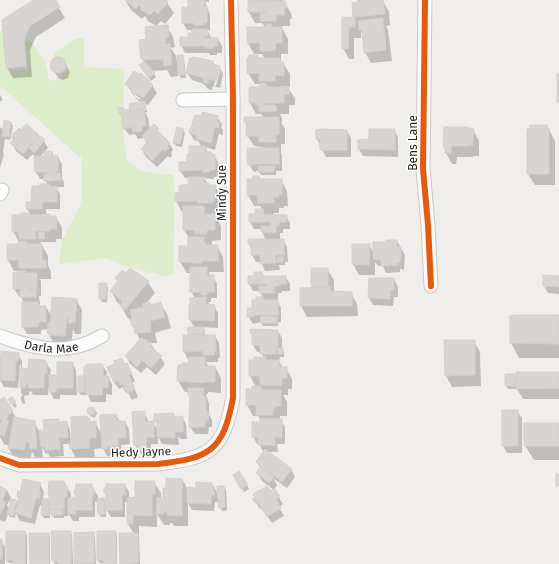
<svg xmlns="http://www.w3.org/2000/svg" width="559" height="564" viewBox="0 0 559 564" font-family="'Fira Sans',sans-serif">
	<style>
		.grass { fill: #ddeccb }
		.shadow { fill: #0003; fill-rule: evenodd }
		.building { fill: #d7d4d2; stroke: #d3d0cc }
		.lines { fill: none; stroke-linecap: round; stroke-linejoin: round }
		.street-casing { stroke: #c9c8c7; stroke-width: 15 }
		.street { stroke: #fdfcfc; stroke-width: 13 }
		.cycleway-casing { stroke: #fff; stroke-width: 8 }
		.cycleway { stroke: #e8590c; stroke-width: 6 }
		.labels { text-anchor: middle; stroke-width: 3; stroke-linejoin: round; paint-order: stroke }
		.street-label { font-size: 12px; fill: #222; stroke: #fff }
	</style>
	<rect width="100%" height="100%" fill="#f0eeeb"/>
	<path class="grass" d="M 0,30 L 3,30 L 7,70 L 28,69 L 25,41 L 32,42 C 40,54 49,64 48,79 L 55,81 C 61,76 65,73 69,66 L 65,60 L 55,58 L 53,54 L 75,39 L 84,37 L 84,67 L 124,69 L 123,133 L 127,161 L 144,172 L 173,175 L 175,201 L 173,274 L 164,276 L 129,267 L 105,258 L 59,264 L 62,240 L 81,204 L 82,159 L 0,86 Z"/>
	<path class="shadow" d="M 35,0 L 54,0 L 65,18 L 36,37 L 30,50 L 32,77 L 13,78 L 7,68 Z
		M 125,0 L 165,0 L 174,13 L 165,24 L 161,21 L 156,26 L 148,21 L 145,16 L 142,19 L 131,10 Z
		M 189,0 L 209,0 L 209,2 L 205,2 L 210,15 L 210,30 L 207,30 L 212,39 L 218,39 L 222,46 L 222,53 L 217,53 L 217,55 L 210,55 L 209,53 L 185,53 L 181,45 L 193,34 L 193,30 L 187,30 L 183,23 L 189,8 Z
		M 249,0 L 282,0 L 284,2 L 291,13 L 292,19 L 290,19 L 290,26 L 282,26 L 282,28 L 288,39 L 288,54 L 281,54 L 281,62 L 283,63 L 290,74 L 290,87 L 281,86 L 281,88 L 288,88 L 288,87 L 295,99 L 295,105 L 289,105 L 289,114 L 280,114 L 282,118 L 282,122 L 281,122 L 285,129 L 285,144 L 281,144 L 281,153 L 282,156 L 282,171 L 276,171 L 276,175 L 261,175 L 259,171 L 256,171 L 256,172 L 254,172 L 248,163 L 264,149 L 263,147 L 254,146 L 247,135 L 247,127 L 245,122 L 245,118 L 264,118 L 261,114 L 256,114 L 250,103 L 261,88 L 261,84 L 255,84 L 248,73 L 248,59 L 257,56 L 258,59 L 265,59 L 262,54 L 254,54 L 248,43 L 266,28 L 262,23 L 255,23 L 249,12 Z
		M 359,0 L 383,1 L 389,12 L 390,25 L 386,26 L 388,30 L 392,61 L 371,63 L 365,52 L 363,35 L 361,32 L 361,38 L 354,38 L 354,59 L 349,59 L 343,48 L 343,18 L 355,18 L 354,17 Z
		M 167,26 L 173,37 L 175,47 L 171,48 L 176,56 L 177,62 L 179,62 L 182,56 L 184,59 L 186,78 L 181,78 L 178,72 L 178,76 L 171,77 L 167,70 L 152,71 L 156,77 L 151,81 L 140,66 L 144,62 L 142,58 L 147,40 Z
		M 58,57 L 63,59 L 70,72 L 68,78 L 63,80 L 58,78 L 51,65 L 53,60 Z
		M 213,62 L 215,65 L 219,66 L 223,74 L 220,88 L 213,86 L 212,90 L 208,89 L 204,84 L 192,80 L 187,73 ZM 217,71 L 220,71 L 216,86 L 214,86 Z
		M 148,79 L 157,93 L 148,105 L 146,104 L 146,108 L 131,110 L 141,103 L 134,96 L 140,100 L 141,99 L 134,93 L 134,96 L 126,84 Z
		M 0,95 L 3,100 L 0,102 Z
		M 123,108 L 124,111 L 129,110 L 132,115 L 131,112 L 147,110 L 147,112 L 145,112 L 148,118 L 150,130 L 154,126 L 169,143 L 173,150 L 171,153 L 172,156 L 170,158 L 168,156 L 157,167 L 146,157 L 142,150 L 147,144 L 144,138 L 138,139 L 135,134 L 129,135 L 124,128 L 123,119 L 120,113 Z
		M 217,117 L 222,124 L 221,127 L 223,130 L 223,135 L 219,134 L 215,150 L 205,147 L 208,153 L 211,155 L 214,155 L 218,162 L 219,177 L 214,177 L 214,179 L 204,178 L 209,186 L 215,186 L 221,197 L 220,212 L 218,212 L 218,214 L 214,214 L 221,226 L 221,240 L 212,241 L 212,246 L 217,246 L 223,257 L 224,272 L 209,272 L 210,276 L 213,276 L 217,284 L 217,298 L 211,298 L 211,302 L 208,302 L 210,305 L 214,306 L 218,313 L 218,328 L 203,327 L 205,331 L 205,336 L 215,336 L 219,343 L 220,358 L 218,358 L 218,362 L 206,362 L 209,367 L 215,367 L 221,378 L 221,393 L 208,392 L 208,394 L 206,394 L 209,404 L 209,415 L 212,420 L 212,427 L 209,427 L 208,434 L 195,434 L 190,427 L 191,398 L 189,392 L 185,392 L 178,381 L 189,364 L 189,359 L 188,359 L 184,352 L 190,336 L 189,334 L 195,328 L 190,320 L 195,299 L 191,291 L 191,273 L 187,273 L 180,262 L 189,247 L 189,238 L 184,230 L 184,212 L 182,212 L 176,201 L 180,194 L 189,186 L 189,178 L 185,178 L 180,171 L 180,163 L 188,163 L 202,147 L 198,141 L 194,140 L 190,133 Z
		M 11,122 L 13,126 L 10,140 L 5,139 L 3,152 L 4,154 L 0,168 L 0,127 L 4,131 Z
		M 547,126 L 555,141 L 555,185 L 535,185 L 528,174 Z
		M 183,130 L 185,133 L 182,147 L 176,146 L 174,142 Z
		M 394,130 L 398,137 L 398,157 L 363,156 L 359,149 L 370,140 Z
		M 473,130 L 479,141 L 479,156 L 473,156 L 473,157 L 457,157 L 456,164 L 452,164 L 446,153 L 444,146 Z
		M 347,131 L 351,138 L 351,157 L 326,157 L 317,139 Z
		M 38,135 L 40,138 L 44,141 L 48,148 L 40,157 L 45,157 L 52,152 L 54,157 L 58,157 L 62,164 L 62,178 L 64,182 L 64,187 L 56,187 L 60,194 L 60,209 L 46,209 L 46,215 L 51,217 L 56,217 L 62,228 L 62,239 L 56,239 L 56,242 L 40,242 L 48,256 L 48,265 L 51,272 L 51,279 L 39,279 L 41,281 L 41,296 L 39,296 L 40,304 L 38,304 L 40,307 L 46,307 L 52,317 L 76,299 L 82,310 L 81,334 L 75,334 L 73,329 L 71,347 L 54,344 L 48,333 L 48,329 L 41,330 L 41,334 L 27,334 L 23,327 L 24,303 L 21,296 L 19,296 L 14,289 L 24,271 L 14,271 L 8,260 L 19,245 L 19,242 L 13,231 L 21,214 L 30,214 L 27,209 L 27,203 L 32,203 L 41,187 L 48,185 L 45,179 L 40,179 L 36,172 L 35,157 L 33,154 L 27,160 L 16,151 L 12,143 L 15,140 L 13,138 Z
		M 259,177 L 260,180 L 281,180 L 287,191 L 288,206 L 284,206 L 284,208 L 279,208 L 279,213 L 274,213 L 274,215 L 286,216 L 290,223 L 290,229 L 283,229 L 283,233 L 280,233 L 280,240 L 283,240 L 287,247 L 288,262 L 285,262 L 285,265 L 279,265 L 280,270 L 265,271 L 261,262 L 256,262 L 252,255 L 252,248 L 249,244 L 266,240 L 262,232 L 262,229 L 254,229 L 250,222 L 256,215 L 263,210 L 260,206 L 254,206 L 248,195 L 254,180 Z
		M 397,241 L 405,255 L 404,270 L 400,269 L 400,272 L 386,273 L 383,266 L 378,266 L 375,262 L 375,275 L 359,275 L 353,264 L 369,245 L 374,254 L 387,243 Z
		M 130,269 L 148,282 L 155,293 L 145,305 L 151,306 L 160,303 L 167,314 L 171,328 L 155,333 L 157,343 L 150,343 L 165,364 L 156,375 L 147,367 L 141,373 L 130,364 L 126,356 L 140,340 L 131,321 L 127,317 L 121,306 L 117,302 L 111,291 L 118,283 L 116,279 L 126,274 Z
		M 312,269 L 327,269 L 334,280 L 334,292 L 351,293 L 357,304 L 358,316 L 307,317 L 301,306 L 312,289 Z
		M 262,273 L 264,277 L 286,277 L 290,284 L 290,291 L 282,291 L 282,293 L 278,293 L 278,300 L 277,300 L 281,308 L 281,322 L 278,322 L 278,326 L 263,326 L 261,322 L 253,324 L 248,316 L 257,301 L 263,298 L 260,291 L 253,291 L 249,284 L 255,277 Z
		M 559,277 L 559,294 L 548,293 L 544,286 Z
		M 394,279 L 398,287 L 398,297 L 394,297 L 393,306 L 373,305 L 369,298 Z
		M 106,284 L 108,288 L 107,302 L 102,302 L 100,298 Z
		M 559,317 L 559,358 L 519,358 L 511,343 Z
		M 278,331 L 282,338 L 282,349 L 284,352 L 284,357 L 280,357 L 279,361 L 283,368 L 286,368 L 292,379 L 292,389 L 288,389 L 288,395 L 283,395 L 287,402 L 287,416 L 280,416 L 280,420 L 285,427 L 285,444 L 277,444 L 278,452 L 267,452 L 291,469 L 295,477 L 287,488 L 273,478 L 277,485 L 274,490 L 262,481 L 257,473 L 261,469 L 257,462 L 264,453 L 259,444 L 257,444 L 253,436 L 261,423 L 261,420 L 258,416 L 253,416 L 247,405 L 253,390 L 256,387 L 250,376 L 264,358 L 261,352 L 257,352 L 253,345 L 253,336 L 251,333 Z
		M 445,341 L 474,341 L 480,352 L 481,386 L 452,387 L 446,376 Z
		M 18,354 L 22,361 L 22,370 L 29,370 L 46,363 L 51,370 L 50,376 L 55,376 L 58,381 L 72,363 L 76,370 L 77,395 L 60,395 L 60,399 L 54,399 L 48,388 L 48,395 L 33,395 L 31,391 L 29,392 L 29,395 L 24,396 L 25,404 L 23,404 L 21,400 L 21,396 L 23,396 L 21,393 L 21,365 L 20,365 L 18,388 L 4,387 L 0,380 L 0,357 L 1,358 Z
		M 127,364 L 135,381 L 132,383 L 138,397 L 132,400 L 127,391 L 125,392 L 123,387 L 119,389 L 114,382 Z
		M 102,365 L 107,372 L 106,377 L 108,377 L 112,384 L 112,395 L 106,394 L 106,402 L 91,402 L 88,395 L 81,395 L 79,392 L 79,377 L 86,377 L 85,375 Z
		M 559,373 L 559,399 L 523,399 L 517,389 L 508,389 L 506,386 L 514,375 L 517,379 Z
		M 12,398 L 17,406 L 15,408 L 11,403 Z
		M 4,399 L 17,419 L 34,422 L 39,431 L 45,431 L 58,420 L 60,423 L 66,422 L 70,430 L 71,444 L 74,444 L 87,417 L 91,423 L 95,422 L 102,435 L 116,415 L 120,422 L 125,422 L 129,429 L 130,444 L 121,445 L 122,454 L 110,454 L 110,456 L 107,456 L 103,448 L 94,449 L 95,459 L 77,460 L 71,449 L 70,444 L 63,444 L 64,456 L 50,457 L 48,453 L 46,454 L 42,447 L 43,459 L 37,460 L 33,453 L 32,452 L 30,461 L 15,460 L 9,449 L 9,446 L 4,444 L 0,437 L 0,401 Z
		M 90,408 L 92,408 L 94,409 L 97,413 L 95,418 L 90,416 L 88,410 Z
		M 517,411 L 522,418 L 522,453 L 507,453 L 503,446 Z
		M 144,412 L 148,420 L 148,423 L 153,422 L 158,431 L 158,425 L 155,421 L 174,414 L 176,418 L 182,417 L 186,424 L 187,439 L 181,439 L 178,436 L 179,445 L 162,444 L 158,436 L 158,444 L 151,444 L 150,457 L 143,457 L 135,445 L 133,413 Z
		M 559,424 L 559,460 L 534,460 L 525,446 Z
		M 239,472 L 249,489 L 244,492 L 234,475 Z
		M 182,479 L 187,488 L 197,489 L 212,484 L 219,496 L 224,487 L 226,490 L 227,510 L 222,511 L 220,507 L 219,502 L 215,502 L 214,511 L 192,510 L 188,503 L 188,526 L 174,526 L 172,523 L 170,523 L 170,525 L 164,525 L 157,514 L 157,527 L 139,526 L 139,535 L 138,535 L 139,537 L 140,564 L 121,564 L 120,534 L 134,534 L 128,524 L 128,502 L 125,502 L 125,517 L 111,517 L 106,509 L 106,517 L 101,517 L 99,514 L 99,502 L 95,502 L 95,517 L 79,517 L 79,521 L 73,521 L 68,513 L 68,516 L 64,516 L 64,518 L 54,518 L 50,509 L 50,518 L 44,518 L 42,515 L 42,506 L 40,505 L 35,524 L 20,521 L 16,513 L 15,518 L 10,517 L 8,514 L 5,522 L 0,520 L 0,487 L 7,490 L 11,498 L 7,505 L 9,509 L 16,501 L 18,504 L 19,500 L 18,497 L 40,484 L 44,492 L 43,498 L 44,500 L 48,500 L 64,482 L 71,494 L 71,499 L 77,499 L 75,494 L 76,485 L 91,485 L 98,496 L 98,500 L 104,499 L 106,504 L 106,496 L 105,493 L 125,485 L 129,492 L 129,499 L 136,498 L 154,482 L 161,493 L 161,499 L 164,499 L 167,489 Z
		M 274,490 L 283,504 L 279,507 L 284,516 L 272,523 L 262,508 L 260,509 L 254,499 Z
		M 7,532 L 25,532 L 27,536 L 27,564 L 9,563 L 7,560 Z
		M 71,532 L 72,536 L 73,564 L 55,564 L 53,561 Z
		M 115,532 L 117,535 L 117,564 L 100,563 L 98,560 Z
		M 93,533 L 95,537 L 96,564 L 75,564 L 75,534 Z
		M 48,534 L 50,537 L 50,564 L 31,564 Z
		M 0,540 L 5,547 L 5,564 L 0,564 Z"/>
	<path class="building" d="M 33,0 L 56,0 L 60,7 L 30,26 L 24,39 L 26,66 L 6,68 L 2,20 Z
		M 125,0 L 166,0 L 168,2 L 158,14 L 154,11 L 150,15 L 141,10 L 142,8 L 139,5 L 136,9 Z
		M 188,0 L 204,0 L 204,6 L 207,6 L 207,23 L 203,23 L 203,25 L 194,25 L 194,23 L 182,23 L 182,7 L 188,7 Z
		M 248,0 L 285,1 L 287,8 L 284,8 L 285,15 L 276,15 L 276,21 L 260,21 L 260,13 L 267,13 L 267,12 L 248,12 Z
		M 358,0 L 383,0 L 385,14 L 353,17 L 352,3 L 358,2 Z
		M 342,17 L 355,18 L 355,27 L 349,27 L 348,49 L 342,49 Z
		M 383,18 L 386,50 L 364,53 L 362,30 L 359,30 L 358,21 Z
		M 266,24 L 272,24 L 272,27 L 282,27 L 282,43 L 276,43 L 275,51 L 260,51 L 260,43 L 247,43 L 247,27 L 266,27 Z
		M 168,25 L 169,37 L 165,37 L 165,44 L 170,44 L 172,65 L 164,66 L 163,59 L 144,60 L 144,58 L 141,59 L 139,40 L 146,39 L 145,27 Z
		M 192,29 L 208,29 L 208,36 L 205,36 L 204,38 L 218,38 L 218,46 L 213,46 L 213,48 L 205,48 L 205,46 L 180,46 L 180,37 L 188,37 L 188,33 L 192,33 Z
		M 177,55 L 183,55 L 185,75 L 178,75 Z
		M 249,55 L 258,55 L 258,58 L 280,58 L 280,62 L 284,62 L 284,76 L 275,75 L 275,81 L 259,81 L 259,73 L 247,73 L 247,58 L 249,58 Z
		M 193,57 L 213,61 L 213,64 L 220,66 L 216,81 L 209,79 L 208,84 L 203,82 L 204,78 L 186,73 L 190,58 L 192,58 Z
		M50 65a8 8 0 1 1 16 0a8 8 0 1 1-16 0Z
		M 144,61 L 155,73 L 149,78 L 139,65 Z
		M 134,71 L 139,74 L 140,73 L 148,79 L 147,80 L 153,85 L 143,98 L 138,94 L 137,96 L 131,92 L 132,90 L 125,84 Z
		M 557,74 L 559,74 L 559,102 L 557,102 Z
		M 260,83 L 266,83 L 266,87 L 289,87 L 289,94 L 284,94 L 284,103 L 263,103 L 263,105 L 275,105 L 276,106 L 277,111 L 259,112 L 259,105 L 256,105 L 256,103 L 249,103 L 249,87 L 260,87 Z
		M 145,101 L 146,109 L 130,111 L 129,104 Z
		M 123,107 L 124,112 L 124,110 L 130,109 L 130,112 L 144,109 L 146,126 L 141,126 L 142,131 L 133,132 L 132,127 L 123,129 L 121,113 L 119,113 L 118,108 Z
		M 202,112 L 218,116 L 217,122 L 219,122 L 219,128 L 215,127 L 211,143 L 196,139 L 197,135 L 189,133 L 190,128 L 191,128 L 195,115 L 201,116 Z
		M 244,117 L 279,117 L 279,134 L 276,134 L 276,142 L 259,142 L 259,136 L 246,136 L 247,122 L 244,122 Z
		M 4,120 L 11,122 L 9,137 L 2,136 Z
		M 26,124 L 39,135 L 37,136 L 39,137 L 40,136 L 45,140 L 34,153 L 29,148 L 33,141 L 23,154 L 10,143 L 14,139 L 12,138 L 13,136 L 12,135 L 19,128 L 21,130 Z
		M 154,124 L 159,129 L 157,130 L 170,143 L 167,146 L 169,148 L 165,151 L 163,149 L 152,161 L 141,149 L 147,143 L 145,141 L 146,140 L 142,136 Z
		M 530,125 L 547,125 L 548,129 L 549,129 L 549,174 L 527,174 L 527,129 L 530,129 Z
		M 177,127 L 184,129 L 180,144 L 173,143 Z
		M 444,127 L 468,127 L 468,128 L 474,129 L 473,145 L 467,145 L 467,146 L 451,146 L 451,153 L 445,153 L 445,146 L 443,146 Z
		M 321,129 L 347,130 L 347,150 L 320,150 L 320,139 L 316,139 L 316,130 Z
		M 369,129 L 395,129 L 395,150 L 358,149 L 358,140 L 369,139 Z
		M 189,146 L 205,146 L 205,152 L 211,152 L 211,154 L 215,154 L 215,170 L 210,170 L 210,172 L 203,172 L 203,170 L 179,171 L 179,162 L 187,162 L 187,154 L 190,154 L 189,154 Z
		M 247,148 L 279,148 L 279,164 L 252,164 L 252,166 L 249,166 L 249,164 L 247,164 Z
		M 52,151 L 52,156 L 58,156 L 58,171 L 56,172 L 56,173 L 60,173 L 61,180 L 44,181 L 44,174 L 47,174 L 47,172 L 35,172 L 34,156 L 44,156 L 44,152 Z
		M 258,166 L 275,166 L 274,172 L 258,172 Z
		M 253,176 L 259,176 L 259,179 L 282,179 L 282,195 L 278,195 L 278,197 L 274,197 L 274,203 L 258,203 L 258,195 L 247,195 L 247,179 L 253,179 Z
		M 188,177 L 204,177 L 204,183 L 209,183 L 209,185 L 216,185 L 214,201 L 212,201 L 212,203 L 198,203 L 198,201 L 175,201 L 175,193 L 179,193 L 179,186 L 181,186 L 181,185 L 188,185 Z
		M 40,184 L 50,184 L 50,186 L 57,186 L 57,202 L 42,202 L 42,209 L 26,209 L 26,202 L 31,202 L 32,186 L 40,186 Z
		M 183,206 L 204,206 L 205,214 L 215,214 L 215,230 L 207,230 L 207,234 L 195,234 L 195,230 L 183,230 Z
		M 255,209 L 264,209 L 263,214 L 287,215 L 287,222 L 279,222 L 279,226 L 276,226 L 276,233 L 261,232 L 261,226 L 271,226 L 271,222 L 249,222 L 249,214 L 255,214 Z
		M 20,213 L 29,213 L 29,215 L 50,214 L 50,216 L 56,216 L 57,229 L 50,229 L 50,231 L 35,231 L 36,239 L 19,239 L 18,231 L 12,232 L 12,215 L 20,215 Z
		M 38,232 L 44,232 L 45,239 L 38,239 Z
		M 188,237 L 204,237 L 204,243 L 206,243 L 206,245 L 218,245 L 218,261 L 202,261 L 202,263 L 192,263 L 192,262 L 179,262 L 179,246 L 188,246 Z
		M 248,239 L 284,239 L 284,255 L 275,255 L 276,263 L 260,264 L 260,256 L 261,255 L 251,255 L 251,244 L 248,244 Z
		M 386,240 L 397,240 L 397,247 L 401,247 L 400,263 L 397,262 L 397,265 L 381,266 L 381,260 L 373,259 L 373,242 L 386,242 Z
		M 18,241 L 27,241 L 27,244 L 42,244 L 42,260 L 46,260 L 46,268 L 19,268 L 19,260 L 7,260 L 7,244 L 18,244 Z
		M 352,244 L 370,244 L 369,265 L 352,264 Z
		M 277,257 L 283,257 L 283,262 L 277,262 Z
		M 190,267 L 207,267 L 207,276 L 214,275 L 214,292 L 207,292 L 207,295 L 201,295 L 201,292 L 190,292 Z
		M 130,268 L 149,281 L 125,310 L 120,306 L 123,302 L 110,291 L 118,281 L 115,278 L 122,270 L 126,273 Z
		M 311,268 L 328,268 L 328,287 L 311,287 Z
		M 18,271 L 25,271 L 25,273 L 37,273 L 37,289 L 29,289 L 29,290 L 36,290 L 36,297 L 20,297 L 20,290 L 23,290 L 23,289 L 13,289 L 13,273 L 18,272 Z
		M 254,272 L 262,272 L 262,276 L 286,276 L 286,284 L 279,284 L 279,286 L 274,286 L 275,293 L 259,293 L 259,286 L 267,286 L 267,284 L 248,284 L 248,276 L 254,276 Z
		M 543,275 L 559,276 L 559,287 L 543,286 Z
		M 369,278 L 394,278 L 394,290 L 390,290 L 390,299 L 368,298 Z
		M 99,283 L 107,283 L 106,299 L 99,299 Z
		M 330,287 L 330,291 L 352,292 L 352,306 L 300,306 L 300,288 Z
		M 52,297 L 77,299 L 75,323 L 68,323 L 69,317 L 67,317 L 65,336 L 49,335 L 49,333 L 47,333 L 48,323 L 50,323 Z
		M 206,297 L 206,304 L 215,305 L 214,321 L 189,320 L 189,305 L 190,305 L 190,298 Z
		M 256,297 L 264,297 L 264,300 L 278,300 L 278,315 L 253,315 L 253,317 L 247,317 L 247,308 L 252,308 L 252,300 L 256,300 Z
		M 22,302 L 38,302 L 38,305 L 40,306 L 46,306 L 46,322 L 40,322 L 40,323 L 38,323 L 38,327 L 22,327 Z
		M 150,302 L 151,305 L 161,302 L 165,317 L 150,321 L 151,332 L 135,333 L 134,327 L 132,326 L 130,318 L 132,318 L 130,310 L 143,307 L 142,304 Z
		M 516,315 L 559,315 L 559,344 L 510,343 L 510,316 Z
		M 261,316 L 277,317 L 277,323 L 260,323 Z
		M 188,327 L 204,327 L 204,334 L 188,334 Z
		M 250,329 L 278,330 L 278,346 L 276,346 L 276,354 L 260,354 L 260,345 L 252,345 L 252,333 L 250,333 Z
		M 183,335 L 215,335 L 216,351 L 214,351 L 214,355 L 203,355 L 203,351 L 183,352 Z
		M 141,338 L 144,340 L 145,339 L 151,344 L 150,346 L 162,356 L 151,368 L 142,360 L 137,367 L 125,356 Z
		M 444,340 L 475,340 L 475,375 L 445,376 Z
		M 277,348 L 283,348 L 283,354 L 277,354 Z
		M 1,351 L 19,353 L 18,361 L 16,361 L 15,381 L 0,380 Z
		M 189,357 L 205,357 L 205,366 L 215,366 L 215,382 L 202,382 L 202,383 L 177,381 L 178,365 L 182,365 L 182,363 L 188,363 Z
		M 254,357 L 266,357 L 266,360 L 279,360 L 279,367 L 287,367 L 287,378 L 282,378 L 282,385 L 260,385 L 260,376 L 249,376 L 249,360 L 254,360 Z
		M 122,358 L 124,364 L 127,363 L 132,374 L 129,375 L 135,390 L 127,393 L 123,384 L 120,385 L 118,380 L 114,382 L 107,367 L 115,364 L 114,361 Z
		M 29,359 L 45,360 L 45,362 L 47,362 L 47,373 L 44,373 L 44,388 L 28,388 L 28,383 L 26,385 L 25,388 L 20,388 L 20,368 L 28,369 Z
		M 57,362 L 73,362 L 73,388 L 56,388 L 56,392 L 49,392 L 49,375 L 56,375 L 56,379 L 57,379 Z
		M 87,364 L 103,364 L 103,376 L 109,376 L 108,388 L 102,387 L 102,395 L 86,395 L 86,376 L 84,375 L 84,366 L 86,366 Z
		M 516,372 L 559,372 L 559,388 L 516,389 Z
		M 505,374 L 515,374 L 515,386 L 505,386 Z
		M 78,376 L 85,376 L 85,392 L 78,392 Z
		M 252,386 L 261,386 L 261,390 L 281,390 L 281,406 L 275,406 L 275,408 L 273,408 L 273,415 L 256,415 L 256,405 L 246,405 L 246,389 L 252,389 Z
		M 188,388 L 204,388 L 203,395 L 202,396 L 206,396 L 206,411 L 209,412 L 208,420 L 205,420 L 205,427 L 189,427 L 190,395 L 188,395 Z
		M 4,397 L 13,411 L 7,416 L 8,418 L 5,420 L 9,421 L 4,436 L 0,435 L 0,425 L 3,418 L 0,420 L 0,400 Z
		M 12,397 L 16,402 L 12,405 L 8,399 Z
		M87 411a4 4 0 1 1 8 0a4 4 0 1 1-8 0Z
		M 502,410 L 518,410 L 518,446 L 502,446 Z
		M 145,411 L 145,422 L 154,421 L 154,437 L 147,437 L 146,450 L 138,450 L 138,445 L 134,445 L 132,412 Z
		M 174,413 L 174,417 L 183,416 L 183,432 L 176,432 L 175,431 L 175,438 L 157,437 L 157,421 L 154,421 L 154,414 Z
		M 116,414 L 117,421 L 125,421 L 126,437 L 118,438 L 118,446 L 107,447 L 107,449 L 102,449 L 100,415 Z
		M 87,416 L 87,419 L 90,418 L 90,422 L 96,421 L 96,438 L 89,438 L 89,448 L 70,449 L 69,443 L 72,443 L 71,417 Z
		M 14,417 L 35,421 L 37,448 L 30,449 L 29,442 L 26,442 L 24,450 L 12,448 L 11,449 L 8,449 Z
		M 260,418 L 282,419 L 282,437 L 272,437 L 275,438 L 275,445 L 258,445 L 258,437 L 252,437 L 252,422 L 260,422 Z
		M 59,419 L 59,424 L 60,422 L 67,421 L 68,438 L 59,437 L 60,449 L 45,450 L 45,446 L 41,447 L 39,430 L 44,430 L 43,420 Z
		M 524,423 L 559,423 L 559,446 L 524,446 Z
		M 265,449 L 292,469 L 282,482 L 269,472 L 268,473 L 274,477 L 269,483 L 256,473 L 261,466 L 256,462 Z
		M 239,471 L 248,485 L 241,489 L 233,475 Z
		M 556,474 L 559,474 L 559,486 L 556,486 Z
		M 166,478 L 182,479 L 182,516 L 167,515 L 167,512 L 164,512 L 164,514 L 156,514 L 157,498 L 163,498 L 163,488 L 166,488 Z
		M 23,479 L 41,483 L 39,491 L 41,492 L 39,499 L 36,498 L 31,518 L 15,513 L 19,498 L 17,497 L 18,491 L 20,492 Z
		M 49,481 L 64,481 L 64,486 L 67,486 L 67,497 L 64,497 L 64,509 L 49,509 L 49,494 L 48,494 Z
		M 135,481 L 155,481 L 155,494 L 152,494 L 152,516 L 133,515 L 133,524 L 127,524 L 127,498 L 135,497 Z
		M 196,482 L 212,483 L 212,486 L 214,486 L 214,495 L 211,495 L 211,504 L 187,503 L 187,487 L 196,488 Z
		M 76,484 L 92,484 L 92,488 L 94,488 L 94,495 L 92,495 L 92,510 L 75,510 L 75,514 L 68,514 L 68,498 L 76,498 L 76,494 L 74,494 Z
		M 106,484 L 125,484 L 126,495 L 122,495 L 122,510 L 105,510 L 106,493 L 104,493 L 104,488 L 106,488 Z
		M 0,486 L 7,490 L 2,500 L 6,502 L 0,515 Z
		M 217,486 L 224,486 L 225,501 L 218,502 Z
		M 267,486 L 270,491 L 275,489 L 280,497 L 276,499 L 281,508 L 267,517 L 257,501 L 255,503 L 253,499 L 255,497 L 253,494 Z
		M 104,498 L 105,514 L 98,514 L 97,499 Z
		M 11,499 L 17,500 L 13,516 L 7,514 Z
		M 42,499 L 49,499 L 49,515 L 41,515 Z
		M 218,502 L 225,502 L 225,507 L 219,508 Z
		M 51,509 L 63,510 L 63,515 L 51,515 Z
		M 6,531 L 25,531 L 25,564 L 13,564 L 13,560 L 6,560 Z
		M 51,531 L 71,531 L 71,564 L 58,564 L 58,561 L 52,561 Z
		M 97,531 L 116,531 L 116,564 L 103,564 L 103,560 L 97,560 Z
		M 94,532 L 94,563 L 74,564 L 74,533 Z
		M 29,533 L 49,533 L 49,564 L 30,564 Z
		M 119,533 L 138,533 L 138,563 L 120,564 Z
		M 0,539 L 2,539 L 2,559 L 0,559 Z"/>
	<g class="lines">
		<defs>
			<g id="street">
				<path d="M 425,0 L 423,169 L 428,225 L 431,286"/>
				<path d="M 183,100 L 233,99"/>
				<path d="M 0,194 L 2,190"/>
				<path id="s1" d="M 0,336 C 36,349 67,357 102,336"/>
				<path d="M 0,458 L 19,465 L 158,464 C 210,458 223,451 233,398 L 233,99 L 231,0"/>
			</g>
		</defs>
		<use href="#street" class="street-casing"/>
		<use href="#street" class="street"/>
		<defs>
			<path id="cycleway" d="M 425,0 L 423,169 L 428,225 L 431,286
				M 0,458 L 19,465 L 158,464 C 210,458 223,451 233,398 L 233,99 L 231,0"/>
		</defs>
		<use href="#cycleway" class="cycleway-casing"/>
		<use href="#cycleway" class="cycleway"/>
	</g>
	<g class="labels">
		<g class="street-label">
			<text transform="translate(413 143) rotate(-90)" y="4">Bens Lane</text>
			<text transform="translate(222 193) rotate(-90)" y="4">Mindy Sue</text>
			<text dy="4" stroke="none"><textPath href="#s1" startOffset="53">Darla Mae</textPath></text>
			<text transform="translate(141 452) rotate(-2)" y="4">Hedy Jayne</text>
		</g>
	</g>
</svg>
